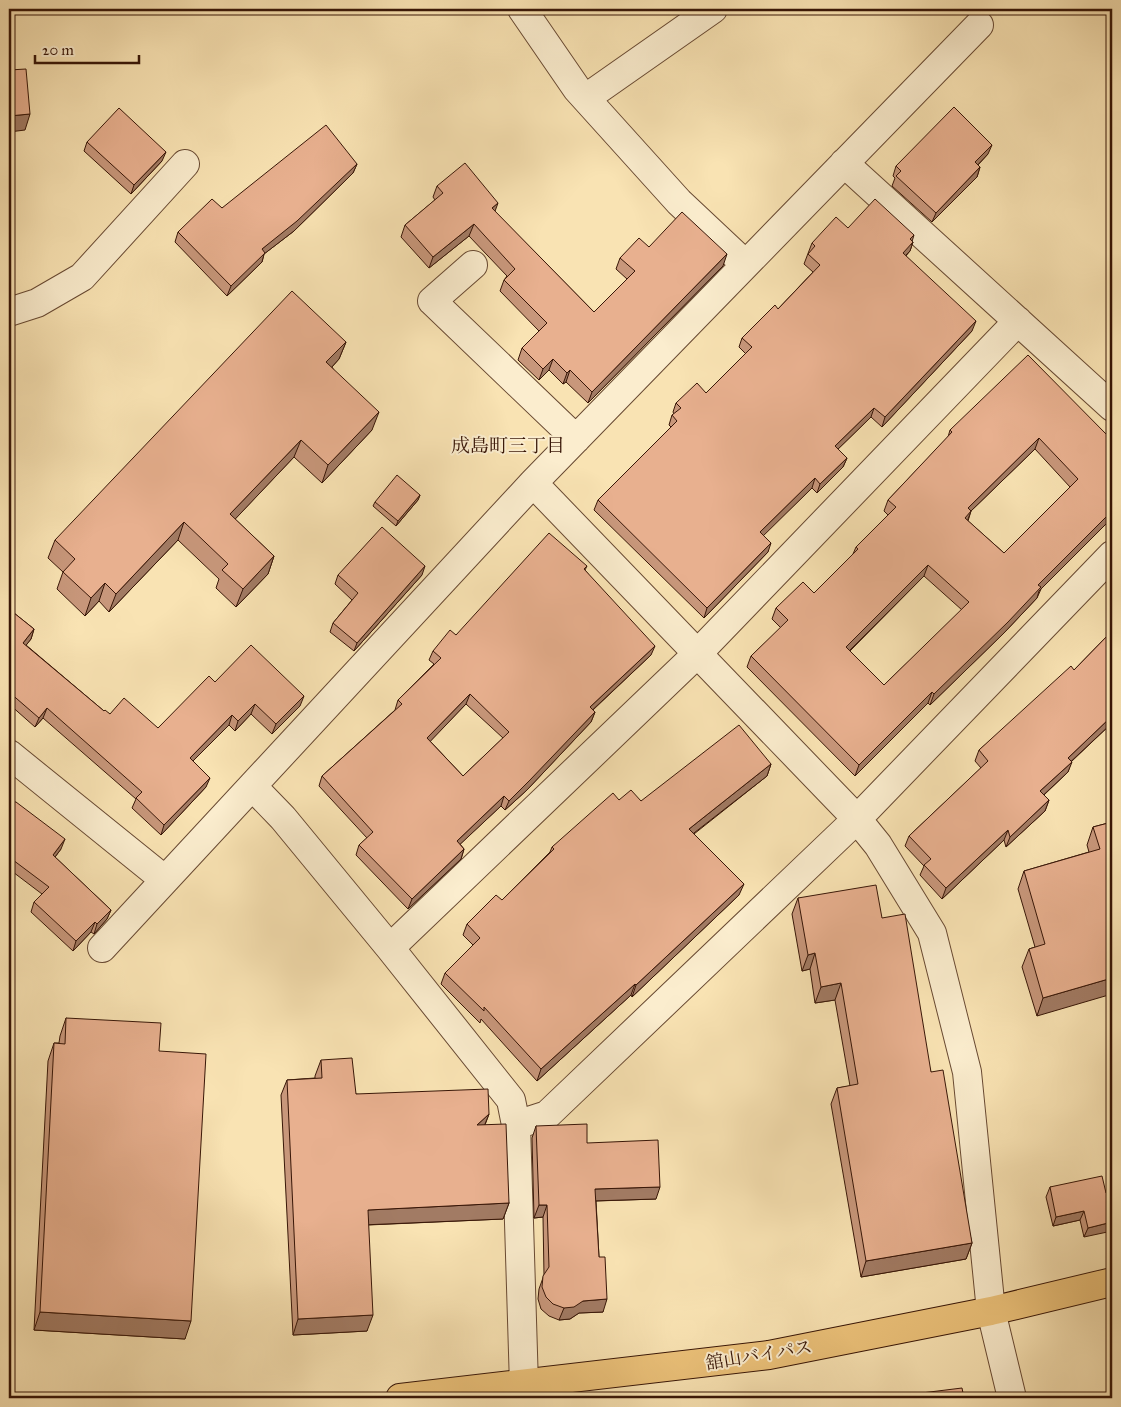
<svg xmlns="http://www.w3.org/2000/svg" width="1121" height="1407" viewBox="0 0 1121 1407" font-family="'IM FELL Great Primer','Noto Serif JP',serif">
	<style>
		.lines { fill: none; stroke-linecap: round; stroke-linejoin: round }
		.minor-casing { stroke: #684932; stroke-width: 30 }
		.highway-casing { stroke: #381607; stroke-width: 30 }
		.minor { stroke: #fbedce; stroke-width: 28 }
		.highway { stroke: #ecc27a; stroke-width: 28 }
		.wall { fill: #c8977b; stroke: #381607; fill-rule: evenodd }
		.shaded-wall { fill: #a27b64; stroke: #381607 }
		.building { fill: #e8b08f; stroke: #381607; fill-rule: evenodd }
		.labels { text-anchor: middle; stroke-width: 4; stroke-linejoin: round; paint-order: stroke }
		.street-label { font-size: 18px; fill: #381607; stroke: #fbedce }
		.neighbourhood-label { font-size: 19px; fill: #381607; stroke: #fbedce }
	</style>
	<rect width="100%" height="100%" fill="#f9e3b3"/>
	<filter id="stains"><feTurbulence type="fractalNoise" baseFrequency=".004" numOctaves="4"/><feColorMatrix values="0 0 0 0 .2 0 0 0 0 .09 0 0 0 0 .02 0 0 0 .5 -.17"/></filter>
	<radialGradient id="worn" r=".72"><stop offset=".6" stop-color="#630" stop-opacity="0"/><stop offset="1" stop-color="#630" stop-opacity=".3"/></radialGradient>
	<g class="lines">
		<defs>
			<path id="minor" d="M 522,9 L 577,89 L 679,202 L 745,264
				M 586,98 L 713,9
				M 844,163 L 1112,407
				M 473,265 L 432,301 L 576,439
				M 9,312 L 37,303 L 82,277 L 185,164
				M 533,483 L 857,819 L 878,845 L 932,933 L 967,1072 L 991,1311 L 1012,1398
				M 9,754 L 165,880 L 533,483 L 979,25
				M 253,787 L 283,818 L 390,948 L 511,1100 L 516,1125 L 524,1385
				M 102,948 L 165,880
				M 390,948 L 698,653 L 1018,321
				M 516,1125 L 547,1115 L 857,819 L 1112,555"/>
			<path id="highway" d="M 400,1398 L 769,1355 L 991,1311 L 1112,1282"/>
		</defs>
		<use href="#minor" class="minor-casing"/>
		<use href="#highway" class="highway-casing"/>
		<use href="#minor" class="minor"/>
		<use href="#highway" class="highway"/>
	</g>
	<path class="wall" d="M 87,142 L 162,161 L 131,194 L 84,151 Z
		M 988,154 L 978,165 L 980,167 L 977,177 L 932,222 L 892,186 L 895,178 L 893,176 L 896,166 Z
		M 357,164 L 353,173 L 294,231 L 264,254 L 262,262 L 227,296 L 175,242 L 178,232 L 222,208 Z
		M 437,186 L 495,212 L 594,312 L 627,279 L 616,269 L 620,258 L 649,247 L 723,266 L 588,403 L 566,382 L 563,384 L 549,370 L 539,380 L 518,360 L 522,348 L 539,331 L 500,291 L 504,280 L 507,276 L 469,236 L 429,268 L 401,237 L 405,225 L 435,200 L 433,197 Z
		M 848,228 L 912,241 L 913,242 L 910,251 L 906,256 L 972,331 L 882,427 L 871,417 L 838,449 L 847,458 L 843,467 L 817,493 L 812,488 L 763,535 L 768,552 L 704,618 L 594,510 L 598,500 L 671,427 L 669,425 L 672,415 L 674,414 L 673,412 L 676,403 L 706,393 L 746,354 L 739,347 L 742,338 L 778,309 L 813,272 L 804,264 L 812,243 Z
		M 346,342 L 339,359 L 332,367 L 372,430 L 322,483 L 294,457 L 235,519 L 274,556 L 268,574 L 236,607 L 216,588 L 219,579 L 178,540 L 109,612 L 99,601 L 85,616 L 57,589 L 63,572 L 48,558 L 55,540 Z
		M 950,430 L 1109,437 L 1037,598 L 1004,633 L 930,705 L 928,703 L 855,776 L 747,667 L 751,656 L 781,628 L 772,619 L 776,608 L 814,593 L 853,554 L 856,547 L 888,515 L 884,511 L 888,500 L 948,437 ZM 1035,449 L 1070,487 L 1004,553 L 968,521 L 971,511 ZM 924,576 L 962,610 L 884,685 L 850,651 Z
		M 420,495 L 418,500 L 396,526 L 373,506 L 375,502 Z
		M 587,566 L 585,570 L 651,655 L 593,710 L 595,712 L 591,722 L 527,790 L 505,810 L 501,806 L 460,844 L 464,849 L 461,859 L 408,909 L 356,855 L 359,845 L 367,838 L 319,786 L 322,776 L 395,710 L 398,700 L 434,664 L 429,660 L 433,651 L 456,635 ZM 466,704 L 503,738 L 463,776 L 430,741 Z
		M 338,575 L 422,575 L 354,651 L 330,632 L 333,623 L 352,600 L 335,584 Z
		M 9,609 L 34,629 L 31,639 L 26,645 L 104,711 L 110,714 L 158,728 L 215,682 L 300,706 L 272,734 L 251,714 L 235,731 L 229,725 L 193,761 L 206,787 L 161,835 L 132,808 L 136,799 L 43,718 L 35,727 L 9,704 Z
		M 1112,631 L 1112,723 L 1071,762 L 1068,772 L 1044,795 L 1049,800 L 1045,811 L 1006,847 L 1004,840 L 942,899 L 920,875 L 924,866 L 905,846 L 909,836 L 981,768 L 975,761 L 979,750 L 1074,670 Z
		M 771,764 L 767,776 L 694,834 L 739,895 L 632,997 L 631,995 L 537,1081 L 481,1019 L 480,1023 L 441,984 L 445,973 L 473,945 L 463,935 L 467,924 L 502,900 L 550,852 L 552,847 L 619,800 L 641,801 Z
		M 9,801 L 61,849 L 55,857 L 111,910 L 107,919 L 94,934 L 91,932 L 73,951 L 31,912 L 34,902 L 42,894 L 9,869 Z
		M 1112,822 L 1037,1016 L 1022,967 L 1029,949 L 1035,947 L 1018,889 L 1024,871 L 1089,852 L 1087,845 L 1093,827 Z
		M 798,898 L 882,918 L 931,1072 L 972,1243 L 966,1259 L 861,1277 L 831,1104 L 837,1088 L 850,1086 L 835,1000 L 815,1003 L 810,969 L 802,971 L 792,914 Z
		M 66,1018 L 159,1051 L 185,1339 L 34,1330 L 48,1061 L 54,1043 L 59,1043 L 60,1036 Z
		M 321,1060 L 356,1094 L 489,1114 L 485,1125 L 509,1203 L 503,1219 L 368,1225 L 367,1331 L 293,1335 L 281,1095 L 287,1080 L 315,1078 L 315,1076 Z
		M 536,1126 L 587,1143 L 656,1199 L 596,1201 L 599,1257 L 603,1312 L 579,1313 L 570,1319 L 559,1320 L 549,1316 L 541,1309 L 538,1299 L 539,1289 L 544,1275 L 543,1217 L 534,1218 L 532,1138 Z
		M 1050,1187 L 1106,1193 L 1084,1237 L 1080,1220 L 1053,1226 L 1046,1197 Z"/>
	<path class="shaded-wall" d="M 30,114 L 25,130 L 9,132 L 9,116 Z
		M 992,145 L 988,154 L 971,172 L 975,162 Z
		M 166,152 L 162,161 L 131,194 L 134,185 Z
		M 357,164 L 353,173 L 294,231 L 264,254 L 262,262 L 227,296 L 231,286 L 262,249 Z
		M 980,167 L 977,177 L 932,222 L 936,213 Z
		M 498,203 L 494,214 L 492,208 Z
		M 474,224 L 469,236 L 429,268 L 433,257 Z
		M 914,235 L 911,245 L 913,242 L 910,251 L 899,262 L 903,253 L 910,239 Z
		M 727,254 L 723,266 L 588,403 L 592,392 Z
		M 976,321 L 972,331 L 882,427 L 885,417 Z
		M 346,342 L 339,359 L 320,380 L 326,362 Z
		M 553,359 L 549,370 L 539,380 L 543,369 Z
		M 570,370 L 566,382 L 563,384 L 567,373 Z
		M 874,408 L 871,417 L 832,455 L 835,446 Z
		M 379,412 L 372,430 L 322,483 L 328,465 Z
		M 1039,438 L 1035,449 L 971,511 L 967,522 L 961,529 L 968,508 Z
		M 301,440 L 294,457 L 223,532 L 230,514 Z
		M 847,458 L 843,467 L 817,493 L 820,484 Z
		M 815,478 L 812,488 L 757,542 L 760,532 Z
		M 420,495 L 418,500 L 396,526 L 398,521 Z
		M 1112,511 L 1112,518 L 1039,591 L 1037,598 L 1004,633 L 930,705 L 934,694 L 1038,585 Z
		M 184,522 L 178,540 L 109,612 L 116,594 Z
		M 771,543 L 768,552 L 704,618 L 707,608 Z
		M 274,556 L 268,574 L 236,607 L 243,589 Z
		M 928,565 L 924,576 L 842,658 L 846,647 Z
		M 425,566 L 422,575 L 354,651 L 357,643 Z
		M 105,583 L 99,601 L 85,616 L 91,598 Z
		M 34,629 L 31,639 L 20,653 L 23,643 Z
		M 655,646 L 651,655 L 586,716 L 590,707 Z
		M 932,692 L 928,703 L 855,776 L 859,765 Z
		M 470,694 L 466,704 L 424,748 L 427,738 Z
		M 304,696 L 300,706 L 272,734 L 276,724 Z
		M 255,704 L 251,714 L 235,731 L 238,721 Z
		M 47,708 L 43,718 L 35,727 L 39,718 Z
		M 595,712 L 591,722 L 527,790 L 505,810 L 509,801 Z
		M 232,715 L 229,725 L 186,768 L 190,758 Z
		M 1112,716 L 1112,723 L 1064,768 L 1068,758 Z
		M 1072,762 L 1068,772 L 1036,802 L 1040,791 Z
		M 771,764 L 767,776 L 685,840 L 689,829 Z
		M 210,778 L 206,787 L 161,835 L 164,825 Z
		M 504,796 L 501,806 L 453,851 L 457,841 Z
		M 1049,800 L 1045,811 L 1006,847 L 1010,837 Z
		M 1008,830 L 1004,840 L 942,899 L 946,888 Z
		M 65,839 L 61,849 L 49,865 L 53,855 Z
		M 464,849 L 461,859 L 408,909 L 412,899 Z
		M 744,884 L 739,895 L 632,997 L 636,985 Z
		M 111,910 L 107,919 L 94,934 L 97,924 Z
		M 95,922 L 91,932 L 73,951 L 76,941 Z
		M 815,953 L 810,969 L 802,971 L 808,955 Z
		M 1112,978 L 1112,994 L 1037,1016 L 1043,998 Z
		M 841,983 L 835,1000 L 815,1003 L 821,987 Z
		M 635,984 L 631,995 L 537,1081 L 541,1069 Z
		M 489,1114 L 483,1129 L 477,1125 Z
		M 660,1187 L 656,1199 L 591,1201 L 595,1189 Z
		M 509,1203 L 503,1219 L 362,1225 L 368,1210 Z
		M 539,1205 L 547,1205 L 543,1217 L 534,1218 Z
		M 1084,1211 L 1080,1220 L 1053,1226 L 1056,1217 Z
		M 1112,1222 L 1112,1231 L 1084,1237 L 1088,1228 Z
		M 972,1243 L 966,1259 L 861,1277 L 866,1261 Z
		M 607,1299 L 603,1312 L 579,1313 L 570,1319 L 559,1320 L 564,1308 L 583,1301 Z
		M 40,1312 L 191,1321 L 185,1339 L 34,1330 Z
		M 373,1315 L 367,1331 L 293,1335 L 298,1319 Z"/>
	<path class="building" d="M 26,69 L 30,114 L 9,116 L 9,70 Z
		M 954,107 L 992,145 L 975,162 L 980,167 L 936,213 L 896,176 L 901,171 L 896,166 Z
		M 119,108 L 166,152 L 134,185 L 87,142 Z
		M 326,125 L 357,164 L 297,221 L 262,249 L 265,253 L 231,286 L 178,232 L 212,199 L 222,208 Z
		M 465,163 L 498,203 L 492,208 L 594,312 L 635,271 L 620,258 L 639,238 L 649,247 L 682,212 L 727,254 L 592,392 L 570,370 L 567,373 L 553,359 L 543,369 L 522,348 L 547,323 L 504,280 L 515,269 L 474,224 L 433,257 L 405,225 L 443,193 L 437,186 Z
		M 875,199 L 914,235 L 910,239 L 913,242 L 903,253 L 976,321 L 885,417 L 874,408 L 835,446 L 847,458 L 820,484 L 815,478 L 760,532 L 771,543 L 707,608 L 598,500 L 677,421 L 672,415 L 681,408 L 676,403 L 697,383 L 706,393 L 752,347 L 742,338 L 775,305 L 778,309 L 820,265 L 808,254 L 815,246 L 812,243 L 836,217 L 848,228 Z
		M 292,291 L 346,342 L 326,362 L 379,412 L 328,465 L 301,440 L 230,514 L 274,556 L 243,589 L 222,570 L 228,564 L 184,522 L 116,594 L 105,583 L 91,598 L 63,572 L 75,559 L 55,540 Z
		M 1028,355 L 1109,437 L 1112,434 L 1112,511 L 1038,585 L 1041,587 L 1008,622 L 934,694 L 932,692 L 859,765 L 751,656 L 788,620 L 776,608 L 803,582 L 814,593 L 858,549 L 856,547 L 896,507 L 888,500 L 952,432 L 950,430 ZM 1039,438 L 1078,479 L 1004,553 L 965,518 L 971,511 L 968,508 ZM 928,565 L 969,602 L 884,685 L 846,647 Z
		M 397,475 L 420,495 L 398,521 L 375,502 Z
		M 382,527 L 425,566 L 357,643 L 333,623 L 358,593 L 338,575 Z
		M 549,533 L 587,566 L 584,569 L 655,646 L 590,707 L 595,712 L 530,780 L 509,801 L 504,796 L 457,841 L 464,849 L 412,899 L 359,845 L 373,832 L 322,776 L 402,704 L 398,700 L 441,658 L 433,651 L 450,630 L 456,635 ZM 470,694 L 509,732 L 463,776 L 427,738 Z
		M 9,609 L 34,629 L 23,643 L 104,711 L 105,710 L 110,714 L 124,698 L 158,728 L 209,676 L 215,682 L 251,645 L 304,696 L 276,724 L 255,704 L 238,721 L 232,715 L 190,758 L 210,778 L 164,825 L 136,798 L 142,792 L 47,708 L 39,718 L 9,692 L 9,682 L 11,679 L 9,678 Z
		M 1112,631 L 1112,716 L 1068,758 L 1072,762 L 1040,791 L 1049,800 L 1010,837 L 1008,830 L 946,888 L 924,865 L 931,859 L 909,836 L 988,761 L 979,750 L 1071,666 L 1074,670 Z
		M 739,725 L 771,764 L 689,829 L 744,884 L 636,985 L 635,984 L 541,1069 L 484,1007 L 484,1011 L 445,973 L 480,938 L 467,924 L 496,895 L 502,900 L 554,849 L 552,847 L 613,793 L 619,800 L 631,790 L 641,801 Z
		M 9,801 L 16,802 L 65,839 L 53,855 L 111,910 L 97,924 L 95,922 L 76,941 L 34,902 L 49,887 L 9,857 Z
		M 1112,822 L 1112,978 L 1043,998 L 1029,949 L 1045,944 L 1024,871 L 1100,849 L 1093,827 Z
		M 876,885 L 882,918 L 905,914 L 931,1072 L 943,1070 L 972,1243 L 866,1261 L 837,1088 L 858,1084 L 841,983 L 821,987 L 815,953 L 808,955 L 798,898 Z
		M 66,1018 L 161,1023 L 159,1051 L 206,1054 L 191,1321 L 40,1312 L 54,1043 L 65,1044 Z
		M 352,1058 L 356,1094 L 488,1089 L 489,1114 L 477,1125 L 506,1124 L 509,1203 L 368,1210 L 373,1315 L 298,1319 L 287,1080 L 322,1078 L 321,1060 Z
		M 587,1124 L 587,1143 L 658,1140 L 660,1187 L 595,1189 L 599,1257 L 605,1257 L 607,1299 L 583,1301 L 574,1307 L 564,1308 L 553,1304 L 546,1297 L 542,1287 L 543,1276 L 549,1267 L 547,1205 L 539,1205 L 536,1126 Z
		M 1102,1176 L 1106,1193 L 1112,1191 L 1112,1222 L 1088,1228 L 1084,1211 L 1056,1217 L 1050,1187 Z
		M 962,1388 L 964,1398 L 881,1398 Z"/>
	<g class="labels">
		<g class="street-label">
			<text transform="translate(759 1355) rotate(-9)" y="6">舘山バイパス</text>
		</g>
		<g class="neighbourhood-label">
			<text x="508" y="452">成島町三丁目</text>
		</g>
	</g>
	<rect width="1121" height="1407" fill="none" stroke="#f9e3b3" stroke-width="30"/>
	<rect x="10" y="10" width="1101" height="1387" fill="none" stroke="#381607" stroke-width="2.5"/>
	<rect x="15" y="15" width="1091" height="1377" fill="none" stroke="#381607"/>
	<path d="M35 55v8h104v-8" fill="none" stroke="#381607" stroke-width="2.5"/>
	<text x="42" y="55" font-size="15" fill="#381607" stroke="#fbedce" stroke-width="4" paint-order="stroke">20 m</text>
	<rect width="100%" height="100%" filter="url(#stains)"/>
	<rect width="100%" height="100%" fill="url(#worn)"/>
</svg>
